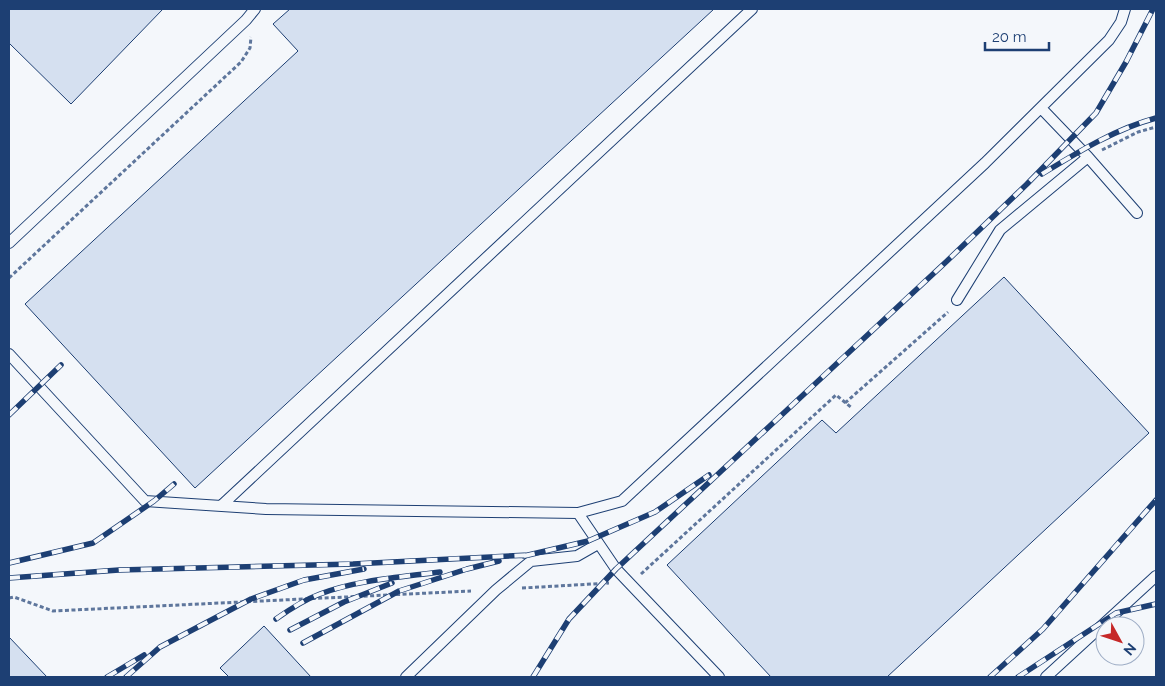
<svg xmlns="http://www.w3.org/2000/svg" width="1165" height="686" viewBox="0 0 1165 686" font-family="Raleway,sans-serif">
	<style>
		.building { fill: #d5e0f0; stroke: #1d3f73 }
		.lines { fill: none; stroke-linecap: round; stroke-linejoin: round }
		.service-casing { stroke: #1d3f73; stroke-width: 12 }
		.path { stroke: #5e769c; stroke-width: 3; stroke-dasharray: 4 2.5; stroke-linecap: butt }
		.service { stroke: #f4f7fb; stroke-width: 10 }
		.rail-casing { stroke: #1d3f73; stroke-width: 5.5 }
		.rail { stroke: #f4f7fb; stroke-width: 4; stroke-dasharray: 11; stroke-linecap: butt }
	</style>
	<rect width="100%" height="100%" fill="#f4f7fb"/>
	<path class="building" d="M 9,9 L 163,9 L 71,104 L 9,43 Z
		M 290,9 L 714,9 L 195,488 L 25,304 L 298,51 L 273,24 Z
		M 1004,277 L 1149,433 L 887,677 L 771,677 L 667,565 L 822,420 L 836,433 Z
		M 264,626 L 311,677 L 229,677 L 220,668 Z
		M 9,637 L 47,677 L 9,677 Z"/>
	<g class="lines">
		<defs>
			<path id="service" d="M 1041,108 L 1088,157 L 1137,213
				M 9,243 L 246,20 L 255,9
				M 957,300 L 1000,230 L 1088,157
				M 9,354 L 145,501 L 266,509 L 578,513 L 622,501 L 985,163 L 1109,40 L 1121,22 L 1125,9
				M 221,506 L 752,9
				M 578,513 L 616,569 L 719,677
				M 406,677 L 496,590 L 531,561 L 577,556 L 598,544
				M 1046,677 L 1156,576"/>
		</defs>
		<use href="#service" class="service-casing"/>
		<path class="path" d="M 1102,150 L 1138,132 L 1156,127
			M 9,278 L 241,62 L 250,48 L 251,37
			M 845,403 L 948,312
			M 641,574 L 836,395 L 852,408
			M 522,588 L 609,583
			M 9,598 L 14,597 L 53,611 L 471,591"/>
		<use href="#service" class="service"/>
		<defs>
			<path id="rail" d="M 1042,174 C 1078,152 1115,129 1156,118
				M 9,415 L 61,365
				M 524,556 L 588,541 L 655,512 L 709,475
				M 9,563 L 93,543 L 154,501 L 174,484
				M 9,578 L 119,570 L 353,564 L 529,555
				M 276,619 C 290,609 304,600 320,594 C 356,580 402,577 440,572
				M 290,630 L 344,602 L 392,583
				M 303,643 L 399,591 L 467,569 L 499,561
				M 107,677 L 144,655
				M 126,677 L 160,647 L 251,599 L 304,580 L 364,569
				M 533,677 L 569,619 L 616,569 L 947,261 L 1027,184 L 1096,113 L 1126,62 L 1153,9
				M 990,677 L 1043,629 L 1156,500
				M 1018,677 L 1116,613 L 1156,604"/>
		</defs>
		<use href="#rail" class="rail-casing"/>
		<use href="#rail" class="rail"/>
	</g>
	<rect width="1165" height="686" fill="none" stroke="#1d3f73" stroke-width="20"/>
	<g transform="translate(1120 641) rotate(130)"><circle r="24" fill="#f4f7fb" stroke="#9eadc5"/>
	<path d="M0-4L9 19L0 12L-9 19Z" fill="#c62828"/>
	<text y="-8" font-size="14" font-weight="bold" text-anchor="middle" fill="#1d3f73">N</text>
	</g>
	<path d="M985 42v8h64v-8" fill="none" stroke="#1d3f73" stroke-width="2.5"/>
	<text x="992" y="42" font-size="15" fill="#1d3f73" stroke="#f4f7fb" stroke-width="4" paint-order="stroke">20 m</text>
</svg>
